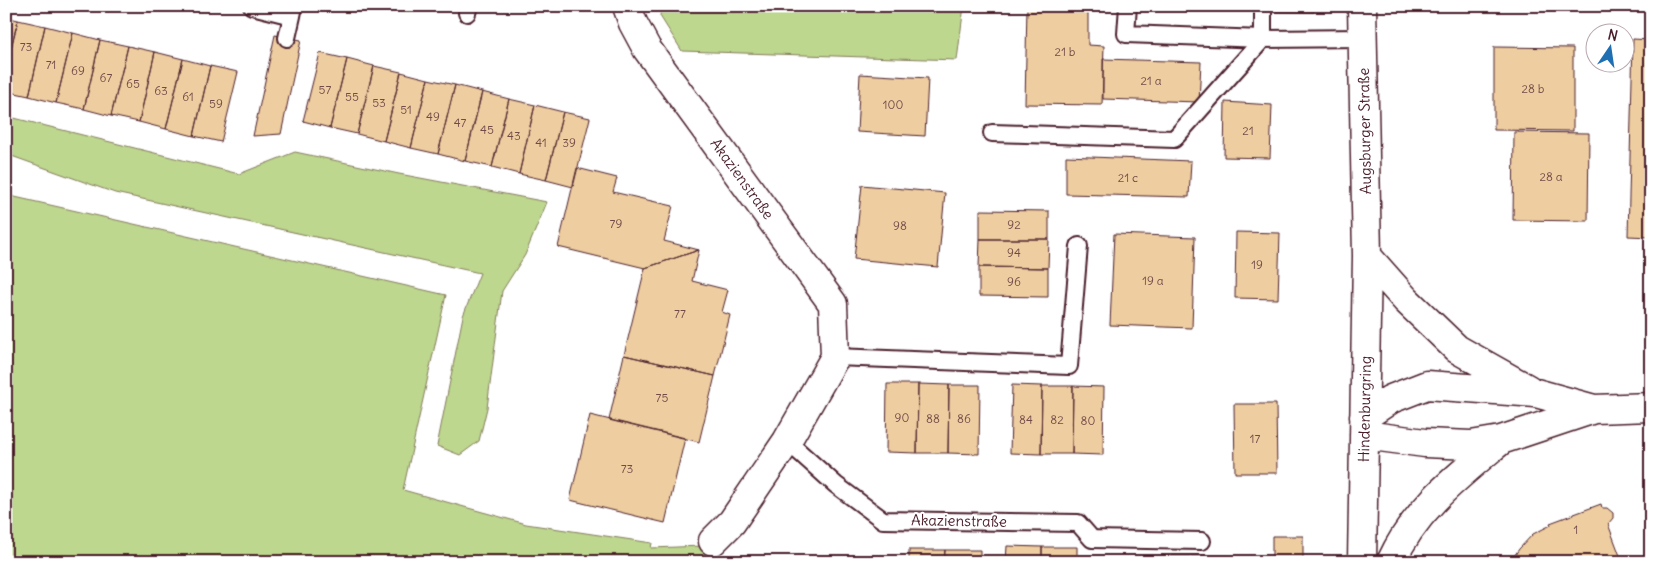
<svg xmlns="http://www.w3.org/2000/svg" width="1657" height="568" viewBox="0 0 1657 568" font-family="Delius,sans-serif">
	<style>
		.green { fill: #bdd78e; stroke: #847b5c }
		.building { fill: #eecda0; stroke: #4a1f2b }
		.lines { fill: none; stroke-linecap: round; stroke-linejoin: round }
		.lane-casing { stroke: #4a1f2b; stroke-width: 20 }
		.street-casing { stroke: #4a1f2b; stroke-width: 31 }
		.secondary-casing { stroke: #4a1f2b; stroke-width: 31 }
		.lane { stroke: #fff; stroke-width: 16 }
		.street { stroke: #fff; stroke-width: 28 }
		.secondary { stroke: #fff; stroke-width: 28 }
		.labels { text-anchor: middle; stroke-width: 4; stroke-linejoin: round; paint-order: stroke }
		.number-label { font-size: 12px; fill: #734a48 }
		.street-label { font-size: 15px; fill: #4a1f2b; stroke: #fff }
	</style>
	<rect width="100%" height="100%" fill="#fff"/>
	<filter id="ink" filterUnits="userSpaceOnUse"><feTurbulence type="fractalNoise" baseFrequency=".02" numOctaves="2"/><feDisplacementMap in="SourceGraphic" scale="10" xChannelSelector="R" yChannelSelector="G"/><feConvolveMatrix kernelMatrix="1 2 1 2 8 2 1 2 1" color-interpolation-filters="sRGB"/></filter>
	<g filter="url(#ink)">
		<path class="green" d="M 661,6 L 964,6 L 957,60 L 682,51 L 660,16 Z
			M 6,116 L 239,174 L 295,152 L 399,174 L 547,202 L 525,255 L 502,291 L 487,408 L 479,441 L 460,455 L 437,446 L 463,316 L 480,273 L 115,193 L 6,154 Z
			M 6,195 L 446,295 L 403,490 L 526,524 L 652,543 L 651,548 L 703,546 L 705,562 L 6,562 Z"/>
		<path class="building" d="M 1027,6 L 1088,6 L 1088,45 L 1104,46 L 1102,105 L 1025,104 Z
			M 1160,6 L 1224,6 L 1224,11 L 1160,10 Z
			M 1224,6 L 1314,6 L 1314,12 L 1224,11 Z
			M 6,17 L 18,20 L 6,68 Z
			M 18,20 L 45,26 L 29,96 L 6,91 L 6,68 Z
			M 45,26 L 73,33 L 56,103 L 29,96 Z
			M 73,33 L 100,40 L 84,109 L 56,103 Z
			M 275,35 L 301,40 L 281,134 L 253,136 Z
			M 1633,39 L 1651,40 L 1651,237 L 1628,236 Z
			M 100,40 L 128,46 L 111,116 L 84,109 Z
			M 128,46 L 155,52 L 139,122 L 111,116 Z
			M 1494,47 L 1573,48 L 1573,131 L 1494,130 Z
			M 155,52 L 183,59 L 166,129 L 139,122 Z
			M 320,53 L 347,59 L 330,128 L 303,121 Z
			M 183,59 L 210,66 L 194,136 L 166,129 Z
			M 347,59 L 374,66 L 357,134 L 330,128 Z
			M 1103,59 L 1201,62 L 1199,102 L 1103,99 Z
			M 210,66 L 238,72 L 221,142 L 194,136 Z
			M 374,66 L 401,72 L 384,141 L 357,134 Z
			M 401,72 L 428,79 L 411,148 L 384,141 Z
			M 860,74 L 928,78 L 925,136 L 857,132 Z
			M 428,79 L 455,85 L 438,154 L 411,148 Z
			M 455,85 L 482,92 L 465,161 L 438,154 Z
			M 482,92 L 509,99 L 492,167 L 465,161 Z
			M 509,99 L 535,105 L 519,174 L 492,167 Z
			M 1225,102 L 1272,105 L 1270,158 L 1224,157 Z
			M 535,105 L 563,112 L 546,180 L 519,174 Z
			M 563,112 L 590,118 L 573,187 L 546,180 Z
			M 1514,132 L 1589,133 L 1588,221 L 1513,220 Z
			M 1066,156 L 1191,161 L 1189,197 L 1066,194 Z
			M 577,168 L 617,178 L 613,192 L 673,206 L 664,241 L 699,250 L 645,268 L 558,247 Z
			M 862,185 L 945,193 L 938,267 L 854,259 Z
			M 980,210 L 1049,211 L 1049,239 L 980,239 Z
			M 1236,232 L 1280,233 L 1278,299 L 1235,298 Z
			M 1114,234 L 1195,237 L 1192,328 L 1110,325 Z
			M 980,239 L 1049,239 L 1048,268 L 979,267 Z
			M 699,250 L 692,281 L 728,290 L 722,312 L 730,315 L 715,376 L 624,355 L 645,268 Z
			M 979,267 L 1048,268 L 1048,297 L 979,296 Z
			M 624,355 L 715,376 L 699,442 L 609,420 Z
			M 887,384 L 918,384 L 917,453 L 886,452 Z
			M 918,384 L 949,385 L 948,453 L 917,453 Z
			M 949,385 L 980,385 L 979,454 L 948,453 Z
			M 1012,385 L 1042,386 L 1041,454 L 1010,453 Z
			M 1042,386 L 1073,386 L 1072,454 L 1041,454 Z
			M 1073,386 L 1104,387 L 1103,455 L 1072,454 Z
			M 1234,404 L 1276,404 L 1277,473 L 1235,473 Z
			M 590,415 L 685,438 L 665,523 L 570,500 Z
			M 1601,504 L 1602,508 L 1607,508 L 1613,513 L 1613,518 L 1608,524 L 1622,561 L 1510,562 L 1519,549 L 1533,534 L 1551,525 L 1550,523 Z
			M 1272,536 L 1303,536 L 1303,562 L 1272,562 Z
			M 1007,546 L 1042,547 L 1042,562 L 1006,562 Z
			M 1042,547 L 1077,547 L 1077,562 L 1042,562 Z
			M 909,550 L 945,550 L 944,562 L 909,562 Z
			M 945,550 L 980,550 L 980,562 L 944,562 Z
			M 1171,556 L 1229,556 L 1230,562 L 1171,562 Z"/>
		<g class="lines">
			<defs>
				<path id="lane" d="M 252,6 L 292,16 L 294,6
					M 1128,6 L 1126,34 L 1263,39
					M 1263,6 L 1263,39 L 1363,38
					M 467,13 L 469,6
					M 287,38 L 292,16
					M 992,133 L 1174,139 L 1263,39
					M 835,357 L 1069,366 L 1079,246
					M 787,441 L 836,485 L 883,520 L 1078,523 L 1092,539 L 1202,541"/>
				<path id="street" d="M 627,6 L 633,23 L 647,49 L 833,304 L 835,357 L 787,441 L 732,522 L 713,541"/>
				<path id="secondary" d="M 1362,6 L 1367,256 L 1362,562
					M 1367,256 L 1406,300 L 1457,349 L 1528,389
					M 1364,417 L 1391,399 L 1427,385 L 1536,393 L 1594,409
					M 1364,435 L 1425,443 L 1471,445 L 1501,440 L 1594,409 L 1651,407
					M 1391,562 C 1415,509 1457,477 1500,441"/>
			</defs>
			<use href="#lane" class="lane-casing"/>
			<use href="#street" class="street-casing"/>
			<use href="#secondary" class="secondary-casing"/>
			<use href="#lane" class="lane"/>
			<use href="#street" class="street"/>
			<use href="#secondary" class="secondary"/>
		</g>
	</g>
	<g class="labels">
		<g class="number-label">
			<text x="26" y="51">73</text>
			<text x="1065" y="56">21 b</text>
			<text x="51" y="69">71</text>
			<text x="78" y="75">69</text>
			<text x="106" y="82">67</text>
			<text x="1151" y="85">21 a</text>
			<text x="133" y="88">65</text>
			<text x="1533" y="93">28 b</text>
			<text x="325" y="94">57</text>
			<text x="161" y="95">63</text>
			<text x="188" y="101">61</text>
			<text x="352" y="101">55</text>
			<text x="379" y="107">53</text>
			<text x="216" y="108">59</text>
			<text x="893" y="109">100</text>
			<text x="406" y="114">51</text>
			<text x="433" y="121">49</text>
			<text x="460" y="127">47</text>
			<text x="487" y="134">45</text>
			<text x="1248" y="135">21</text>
			<text x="514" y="140">43</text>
			<text x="541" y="147">41</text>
			<text x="569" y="147">39</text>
			<text x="1551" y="181">28 a</text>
			<text x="1128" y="182">21 c</text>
			<text x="616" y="228">79</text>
			<text x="1014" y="229">92</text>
			<text x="900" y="230">98</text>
			<text x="1014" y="257">94</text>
			<text x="1257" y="269">19</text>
			<text x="1153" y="285">19 a</text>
			<text x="1014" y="286">96</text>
			<text x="680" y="318">77</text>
			<text x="662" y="402">75</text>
			<text x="902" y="422">90</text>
			<text x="933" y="423">88</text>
			<text x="964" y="423">86</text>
			<text x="1026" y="424">84</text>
			<text x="1057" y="424">82</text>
			<text x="1088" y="425">80</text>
			<text x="1255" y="443">17</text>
			<text x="627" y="473">73</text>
			<text x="1576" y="534">1</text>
		</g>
		<g class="street-label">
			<text transform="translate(1365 131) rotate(-91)" y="5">Augsburger Straße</text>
			<text transform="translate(742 179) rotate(54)" y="5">Akazienstraße</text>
			<text transform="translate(1365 409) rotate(-89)" y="5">Hindenburgring</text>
			<text transform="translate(959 521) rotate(1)" y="5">Akazienstraße</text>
		</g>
	</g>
	<rect width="1657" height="568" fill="none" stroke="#fff" stroke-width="25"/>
	<rect x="12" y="12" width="1632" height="543" fill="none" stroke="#4a1f2b" stroke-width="2" filter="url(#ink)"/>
	<g transform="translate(1610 48) rotate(13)"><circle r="24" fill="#ffffff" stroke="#b7a5aa"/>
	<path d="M0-4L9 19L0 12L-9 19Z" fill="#1f6fb2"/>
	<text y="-8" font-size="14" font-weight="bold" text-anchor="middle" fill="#4a1f2b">N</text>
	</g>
</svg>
